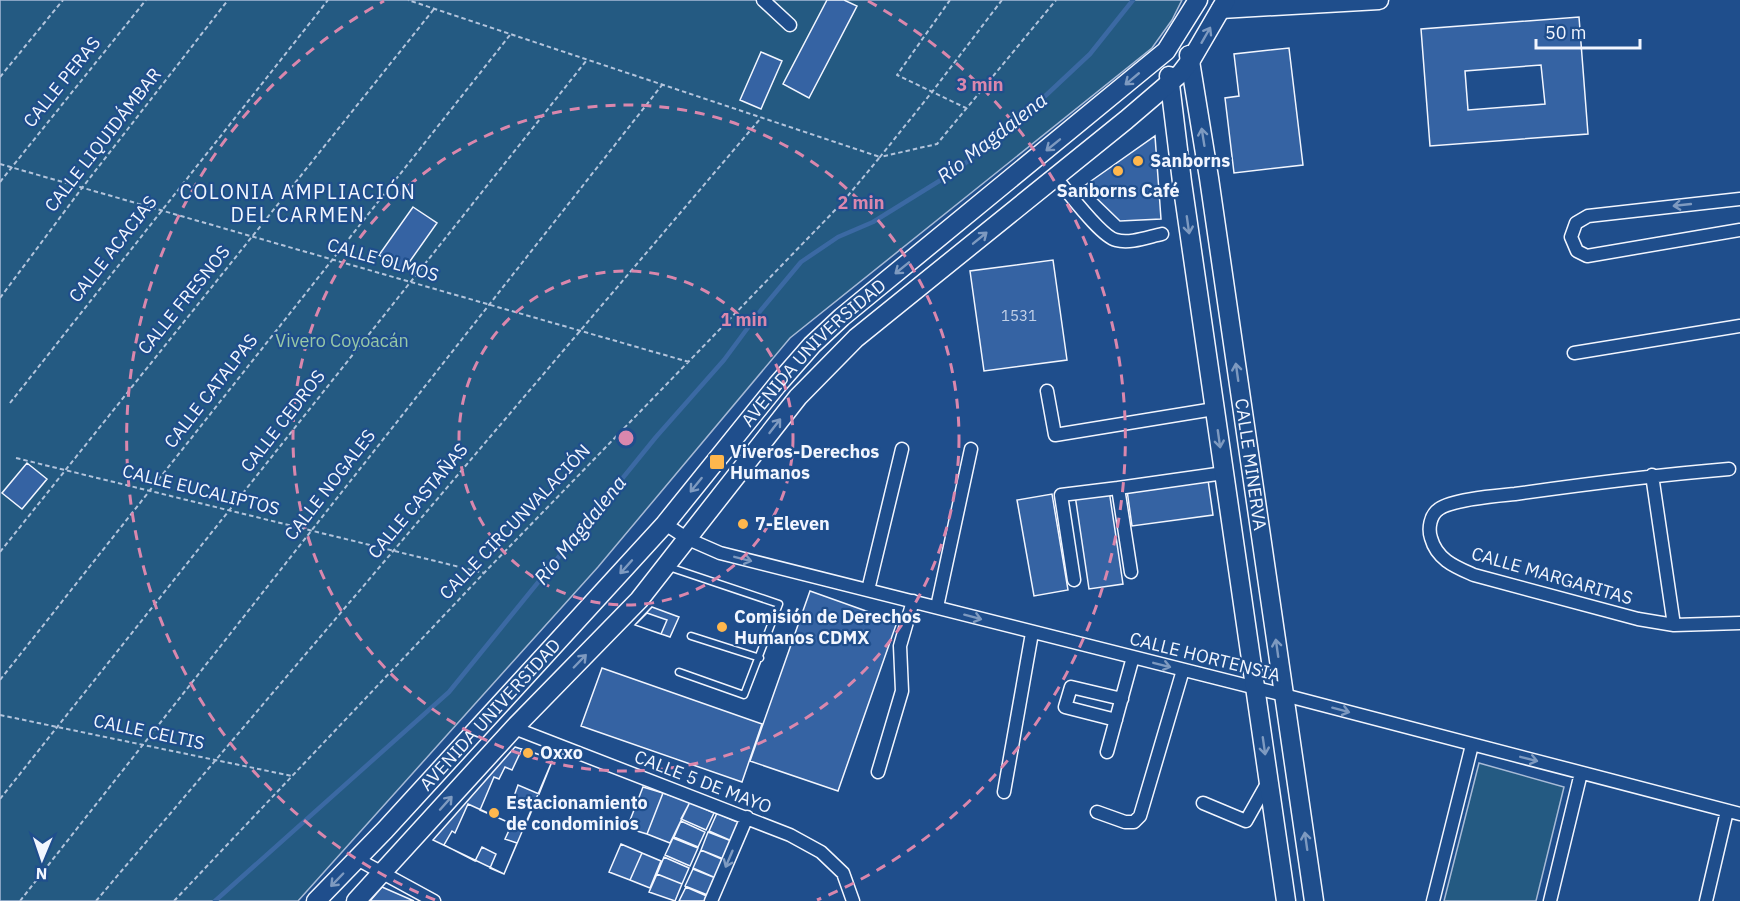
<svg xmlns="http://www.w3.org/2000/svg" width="1740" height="901" viewBox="0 0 1740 901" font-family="'IBM Plex Sans',sans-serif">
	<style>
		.green { fill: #245a82; stroke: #a8bbd7; stroke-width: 1.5 }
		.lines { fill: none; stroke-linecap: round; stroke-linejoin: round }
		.stream { stroke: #3b69a3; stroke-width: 4.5 }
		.building { fill: #3563a3; stroke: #f2f6ff; stroke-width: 1.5; fill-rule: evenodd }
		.lane-casing { stroke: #f2f6ff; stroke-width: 9 }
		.street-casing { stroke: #f2f6ff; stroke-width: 15 }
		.secondary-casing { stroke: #f2f6ff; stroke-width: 21 }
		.path { stroke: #b3c4dc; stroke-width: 2; stroke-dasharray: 4.5 3; stroke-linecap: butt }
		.lane { stroke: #1f4e8c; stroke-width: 6 }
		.street { stroke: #1f4e8c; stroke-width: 12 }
		.secondary { stroke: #1f4e8c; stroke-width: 18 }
		.oneway { stroke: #7e9ac0 }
		.ring { fill: none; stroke: #da87ad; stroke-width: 3; stroke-dasharray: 10 8 }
		.poi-dot { fill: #ffb74d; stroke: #1f4e8c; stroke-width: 2 }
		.labels { text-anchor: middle; stroke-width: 4.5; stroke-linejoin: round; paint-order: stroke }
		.number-label { font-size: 15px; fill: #c3d1e8 }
		.street-label { font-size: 18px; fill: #f2f6ff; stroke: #1f4e8c }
		.poi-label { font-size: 18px; font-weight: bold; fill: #f2f6ff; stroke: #1f4e8c; text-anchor: start }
		.park-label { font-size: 18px; fill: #97c8a6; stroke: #1f4e8c }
		.water-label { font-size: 20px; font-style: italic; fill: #f2f6ff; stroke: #1f4e8c }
		.neighbourhood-label { font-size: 20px; letter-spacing: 1.5px; fill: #f2f6ff; stroke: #1f4e8c }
		.centre { fill: #da87ad; stroke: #1f4e8c; stroke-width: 3 }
		.ring-label { font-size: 18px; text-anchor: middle; font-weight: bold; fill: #da87ad; stroke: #1f4e8c; stroke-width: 4.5; stroke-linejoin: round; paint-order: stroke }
	</style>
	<rect width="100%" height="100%" fill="#1f4e8c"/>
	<path class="green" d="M 0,0 L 1182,0 L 1172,20 L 1152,48 L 790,338 L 598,567 L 298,901 L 0,901 Z
		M 1479,763 L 1564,787 L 1536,901 L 1444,901 Z"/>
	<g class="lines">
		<path class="stream" d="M 215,901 L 449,692 L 656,437 L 724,360 L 761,310 L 801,262 L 838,237 L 873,222 L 957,170 L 1026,114 L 1090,54 L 1133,0"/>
	</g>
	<path class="building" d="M 827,0 L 844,0 L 857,6 L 809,98 L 783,84 Z
		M 1579,17 L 1588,134 L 1430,146 L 1421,29 ZM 1541,65 L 1545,104 L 1468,110 L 1465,71 Z
		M 1289,48 L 1303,165 L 1234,173 L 1225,98 L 1239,96 L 1234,54 Z
		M 761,52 L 782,61 L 761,109 L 740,100 Z
		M 1155,136 L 1161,219 L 1120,221 L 1084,186 Z
		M 413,207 L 437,223 L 403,271 L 379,255 Z
		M 1053,260 L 1067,360 L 984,371 L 970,271 Z
		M 27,463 L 47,479 L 22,509 L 2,493 Z
		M 1208,480 L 1213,515 L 1132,526 L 1127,490 Z
		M 1109,490 L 1123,584 L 1089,589 L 1075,495 Z
		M 1052,494 L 1068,590 L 1034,596 L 1017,500 Z
		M 810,591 L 897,622 L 838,791 L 750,761 Z
		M 652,607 L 679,617 L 670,637 L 635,625 Z
		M 647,613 L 667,620 L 661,634 L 635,625 Z
		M 602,668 L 762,724 L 742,782 L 581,726 Z
		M 515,747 L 553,759 L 504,874 L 433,840 Z
		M 522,749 L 553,759 L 539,794 L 518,785 L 512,802 L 532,810 L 524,829 L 480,810 L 494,777 L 499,779 L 505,767 L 512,770 Z
		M 643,787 L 663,793 L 647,834 L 627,828 Z
		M 663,793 L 690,802 L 670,843 L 647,834 Z
		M 690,802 L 714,813 L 706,830 L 681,819 Z
		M 468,804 L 512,824 L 505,839 L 517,843 L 504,874 L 490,868 L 496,854 L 482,847 L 475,861 L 444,845 L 452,831 L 455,833 Z
		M 717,813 L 742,824 L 734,842 L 709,831 Z
		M 681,821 L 705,832 L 698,847 L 674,837 Z
		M 708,832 L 734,842 L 726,860 L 701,850 Z
		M 673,838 L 698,848 L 690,866 L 665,855 Z
		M 621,844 L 642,853 L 630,880 L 609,872 Z
		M 701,850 L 726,861 L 718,879 L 693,868 Z
		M 642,853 L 661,861 L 650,888 L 630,880 Z
		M 664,857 L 689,868 L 682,884 L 657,874 Z
		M 693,869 L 718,879 L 710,896 L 685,886 Z
		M 657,874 L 682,884 L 675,901 L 649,892 Z
		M 382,887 L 414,901 L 370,901 Z
		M 686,887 L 709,897 L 708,901 L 679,901 Z"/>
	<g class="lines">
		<defs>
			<path id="lane" d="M 669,567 L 779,604 L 744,695 L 679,672
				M 691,636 L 760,658"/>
			<path id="street" d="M 763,0 L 790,25
				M 1055,177 C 1068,191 1100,236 1116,240 C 1130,244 1148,237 1162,234
				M 1740,199 L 1588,216 L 1576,223 L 1571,237 L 1577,251 L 1587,256 L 1740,230
				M 1574,353 L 1740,326
				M 1047,391 L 1055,435 L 1214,409
				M 1729,469 C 1657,475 1586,484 1515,494 C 1496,496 1453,499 1439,509 C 1430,515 1428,529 1431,538 C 1437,560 1456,567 1474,575 L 1638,619 L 1674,625 L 1740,623
				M 1652,475 L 1674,625
				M 665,524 L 688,539 L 720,553 L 1284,695 L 1740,814
				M 1131,572 L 1118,488 L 1224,473
				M 1074,580 L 1061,495 L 1118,488
				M 868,590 L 902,449
				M 937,607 L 971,449
				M 1116,720 L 1065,707 L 1071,687 L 1122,699
				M 514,728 L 790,835 L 821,852 L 843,873 L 853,901
				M 1107,752 L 1133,657
				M 878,772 L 902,691 L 900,646 L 913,601
				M 1004,792 L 1032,633
				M 1203,803 L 1246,821 L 1268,782
				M 1097,812 L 1125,822 L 1134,822 L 1140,816 L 1183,670
				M 357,859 L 434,901
				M 711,901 L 747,817
				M 1433,901 L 1472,745
				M 1550,901 L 1581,773
				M 1706,901 L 1727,811"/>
			<g id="secondary">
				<path d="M 1221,9 L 1379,0"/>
				<path id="s1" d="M 1189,55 L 1209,178 L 1314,901"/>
				<path d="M 1169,76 L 1182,182 L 1286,901"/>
				<path id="s2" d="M 316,901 L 385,830 L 665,524 L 777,385 L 812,345 L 842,317 L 1166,51 L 1198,0"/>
				<path d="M 356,901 L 514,728 L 639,600 L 798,397 L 856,338 L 1126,120 L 1181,73 L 1191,60 L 1226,0"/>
			</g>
		</defs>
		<use href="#lane" class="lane-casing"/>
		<use href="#street" class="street-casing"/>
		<use href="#secondary" class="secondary-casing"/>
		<path class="path" d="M 950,0 L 897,75 L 966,108
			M 1002,0 L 932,92 L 880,157 L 937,144 L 1056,0
			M 0,77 L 63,0
			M 0,164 L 689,362
			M 0,182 L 146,0
			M 0,298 L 82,188 L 228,0
			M 10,403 L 328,0
			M 16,458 L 484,573
			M 0,552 L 434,9
			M 0,680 L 510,35
			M 0,715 L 292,776
			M 0,799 L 586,61
			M 20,901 L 662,85
			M 96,901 L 760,119
			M 174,901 L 484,573 L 841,204 L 880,157 L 408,0"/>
		<use href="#lane" class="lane"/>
		<use href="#street" class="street"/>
		<use href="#secondary" class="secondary"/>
	</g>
	<defs><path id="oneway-shaft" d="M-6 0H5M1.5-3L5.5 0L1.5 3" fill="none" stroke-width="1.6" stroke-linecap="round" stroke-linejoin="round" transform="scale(1.5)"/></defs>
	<g class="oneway">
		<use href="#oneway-shaft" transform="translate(1206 35) rotate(-60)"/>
		<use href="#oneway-shaft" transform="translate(1132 79) rotate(140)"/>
		<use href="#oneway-shaft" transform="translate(1203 137) rotate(-99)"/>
		<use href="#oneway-shaft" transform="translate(1053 145) rotate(141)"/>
		<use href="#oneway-shaft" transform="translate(1682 205) rotate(174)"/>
		<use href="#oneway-shaft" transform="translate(1188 225) rotate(82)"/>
		<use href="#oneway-shaft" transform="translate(980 238) rotate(-39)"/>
		<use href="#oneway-shaft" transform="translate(902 268) rotate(141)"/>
		<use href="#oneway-shaft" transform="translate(1237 372) rotate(-98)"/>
		<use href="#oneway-shaft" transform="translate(775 426) rotate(-52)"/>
		<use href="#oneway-shaft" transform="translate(1219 439) rotate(82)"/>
		<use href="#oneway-shaft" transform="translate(696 485) rotate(129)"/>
		<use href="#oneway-shaft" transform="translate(743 559) rotate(14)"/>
		<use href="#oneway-shaft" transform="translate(626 567) rotate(132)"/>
		<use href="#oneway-shaft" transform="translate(973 617) rotate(15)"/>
		<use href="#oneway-shaft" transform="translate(1277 648) rotate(-98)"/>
		<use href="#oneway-shaft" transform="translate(580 661) rotate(-46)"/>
		<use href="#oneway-shaft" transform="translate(1162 665) rotate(14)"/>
		<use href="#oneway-shaft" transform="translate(1341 710) rotate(15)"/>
		<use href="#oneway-shaft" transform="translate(1264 746) rotate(82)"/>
		<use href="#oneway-shaft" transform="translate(1529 759) rotate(14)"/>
		<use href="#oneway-shaft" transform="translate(446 803) rotate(-48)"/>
		<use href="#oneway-shaft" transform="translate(1306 841) rotate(-98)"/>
		<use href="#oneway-shaft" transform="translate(729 859) rotate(113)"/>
		<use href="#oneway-shaft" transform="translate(337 880) rotate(134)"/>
	</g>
	<g class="ring">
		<circle cx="626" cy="438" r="167"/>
		<circle cx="626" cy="438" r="333"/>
		<path d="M435 900A500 500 0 0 1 384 1M868 1A500 500 0 0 1 817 900"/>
	</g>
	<g class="poi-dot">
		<circle cx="1138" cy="161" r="6"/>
		<circle cx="1118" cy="171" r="6"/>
		<rect x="709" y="454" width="16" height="16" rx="3"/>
		<circle cx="743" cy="524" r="6"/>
		<circle cx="722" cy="627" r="6"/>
		<circle cx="528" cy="753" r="6"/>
		<circle cx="494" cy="813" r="6"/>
	</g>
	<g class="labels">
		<g class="number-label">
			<text x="1019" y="321">1531</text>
		</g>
		<g class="street-label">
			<text transform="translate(62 82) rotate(-51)" y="6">CALLE PERAS</text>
			<text transform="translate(103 140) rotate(-52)" y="6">CALLE LIQUIDÁMBAR</text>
			<text transform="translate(113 249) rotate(-52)" y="6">CALLE ACACIAS</text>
			<text transform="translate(383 260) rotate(16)" y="6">CALLE OLMOS</text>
			<text transform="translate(184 300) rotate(-51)" y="6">CALLE FRESNOS</text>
			<text dy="6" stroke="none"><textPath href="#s2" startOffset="741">AVENIDA UNIVERSIDAD</textPath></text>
			<text transform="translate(211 391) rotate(-52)" y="6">CALLE CATALPAS</text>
			<text transform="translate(283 421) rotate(-52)" y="6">CALLE CEDROS</text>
			<text dy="6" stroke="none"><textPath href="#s1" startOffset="414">CALLE MINERVA</textPath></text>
			<text transform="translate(330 485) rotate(-52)" y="6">CALLE NOGALES</text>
			<text transform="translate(201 490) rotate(14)" y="6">CALLE EUCALIPTOS</text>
			<text transform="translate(418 501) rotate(-50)" y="6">CALLE CASTAÑAS</text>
			<text transform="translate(515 522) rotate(-46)" y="6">CALLE CIRCUNVALACIÓN</text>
			<text transform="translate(1552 576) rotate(16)" y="6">CALLE MARGARITAS</text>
			<text transform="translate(1205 657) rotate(14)" y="6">CALLE HORTENSIA</text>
			<text dy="6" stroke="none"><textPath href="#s2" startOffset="255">AVENIDA UNIVERSIDAD</textPath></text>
			<text transform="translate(149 732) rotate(12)" y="6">CALLE CELTIS</text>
			<text transform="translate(703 782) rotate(21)" y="6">CALLE 5 DE MAYO</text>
		</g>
		<g class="poi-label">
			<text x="1150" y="167">Sanborns</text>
			<text x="1118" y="197" text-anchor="middle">Sanborns Café</text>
			<text x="730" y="458">Viveros-Derechos<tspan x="730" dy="21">Humanos</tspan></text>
			<text x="755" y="530">7-Eleven</text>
			<text x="734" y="623">Comisión de Derechos<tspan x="734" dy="21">Humanos CDMX</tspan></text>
			<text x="540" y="759">Oxxo</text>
			<text x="506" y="809">Estacionamiento<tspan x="506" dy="21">de condominios</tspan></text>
		</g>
		<g class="park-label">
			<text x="342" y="347">Vivero Coyoacán</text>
		</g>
		<g class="water-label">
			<text transform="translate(992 138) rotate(-38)" y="7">Río Magdalena</text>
			<text transform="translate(580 530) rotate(-51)" y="7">Río Magdalena</text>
		</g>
		<g class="neighbourhood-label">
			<text x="298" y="199">COLONIA AMPLIACIÓN<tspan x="298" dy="23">DEL CARMEN</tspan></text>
		</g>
	</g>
	<circle cx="626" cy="438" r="9" class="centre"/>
	<g class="ring-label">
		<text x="980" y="91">3 min</text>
		<text x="861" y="209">2 min</text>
		<text x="744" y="326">1 min</text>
	</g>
	<g transform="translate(42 859) rotate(182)" stroke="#1f4e8c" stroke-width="4.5" paint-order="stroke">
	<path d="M0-4.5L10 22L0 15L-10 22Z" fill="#f2f6ff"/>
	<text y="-9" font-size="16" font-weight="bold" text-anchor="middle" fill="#f2f6ff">N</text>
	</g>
	<path d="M1536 39v9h104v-9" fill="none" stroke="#f2f6ff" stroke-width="3"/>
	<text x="1545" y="39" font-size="18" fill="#f2f6ff" stroke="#1f4e8c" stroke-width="4.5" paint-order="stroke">50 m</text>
</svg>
